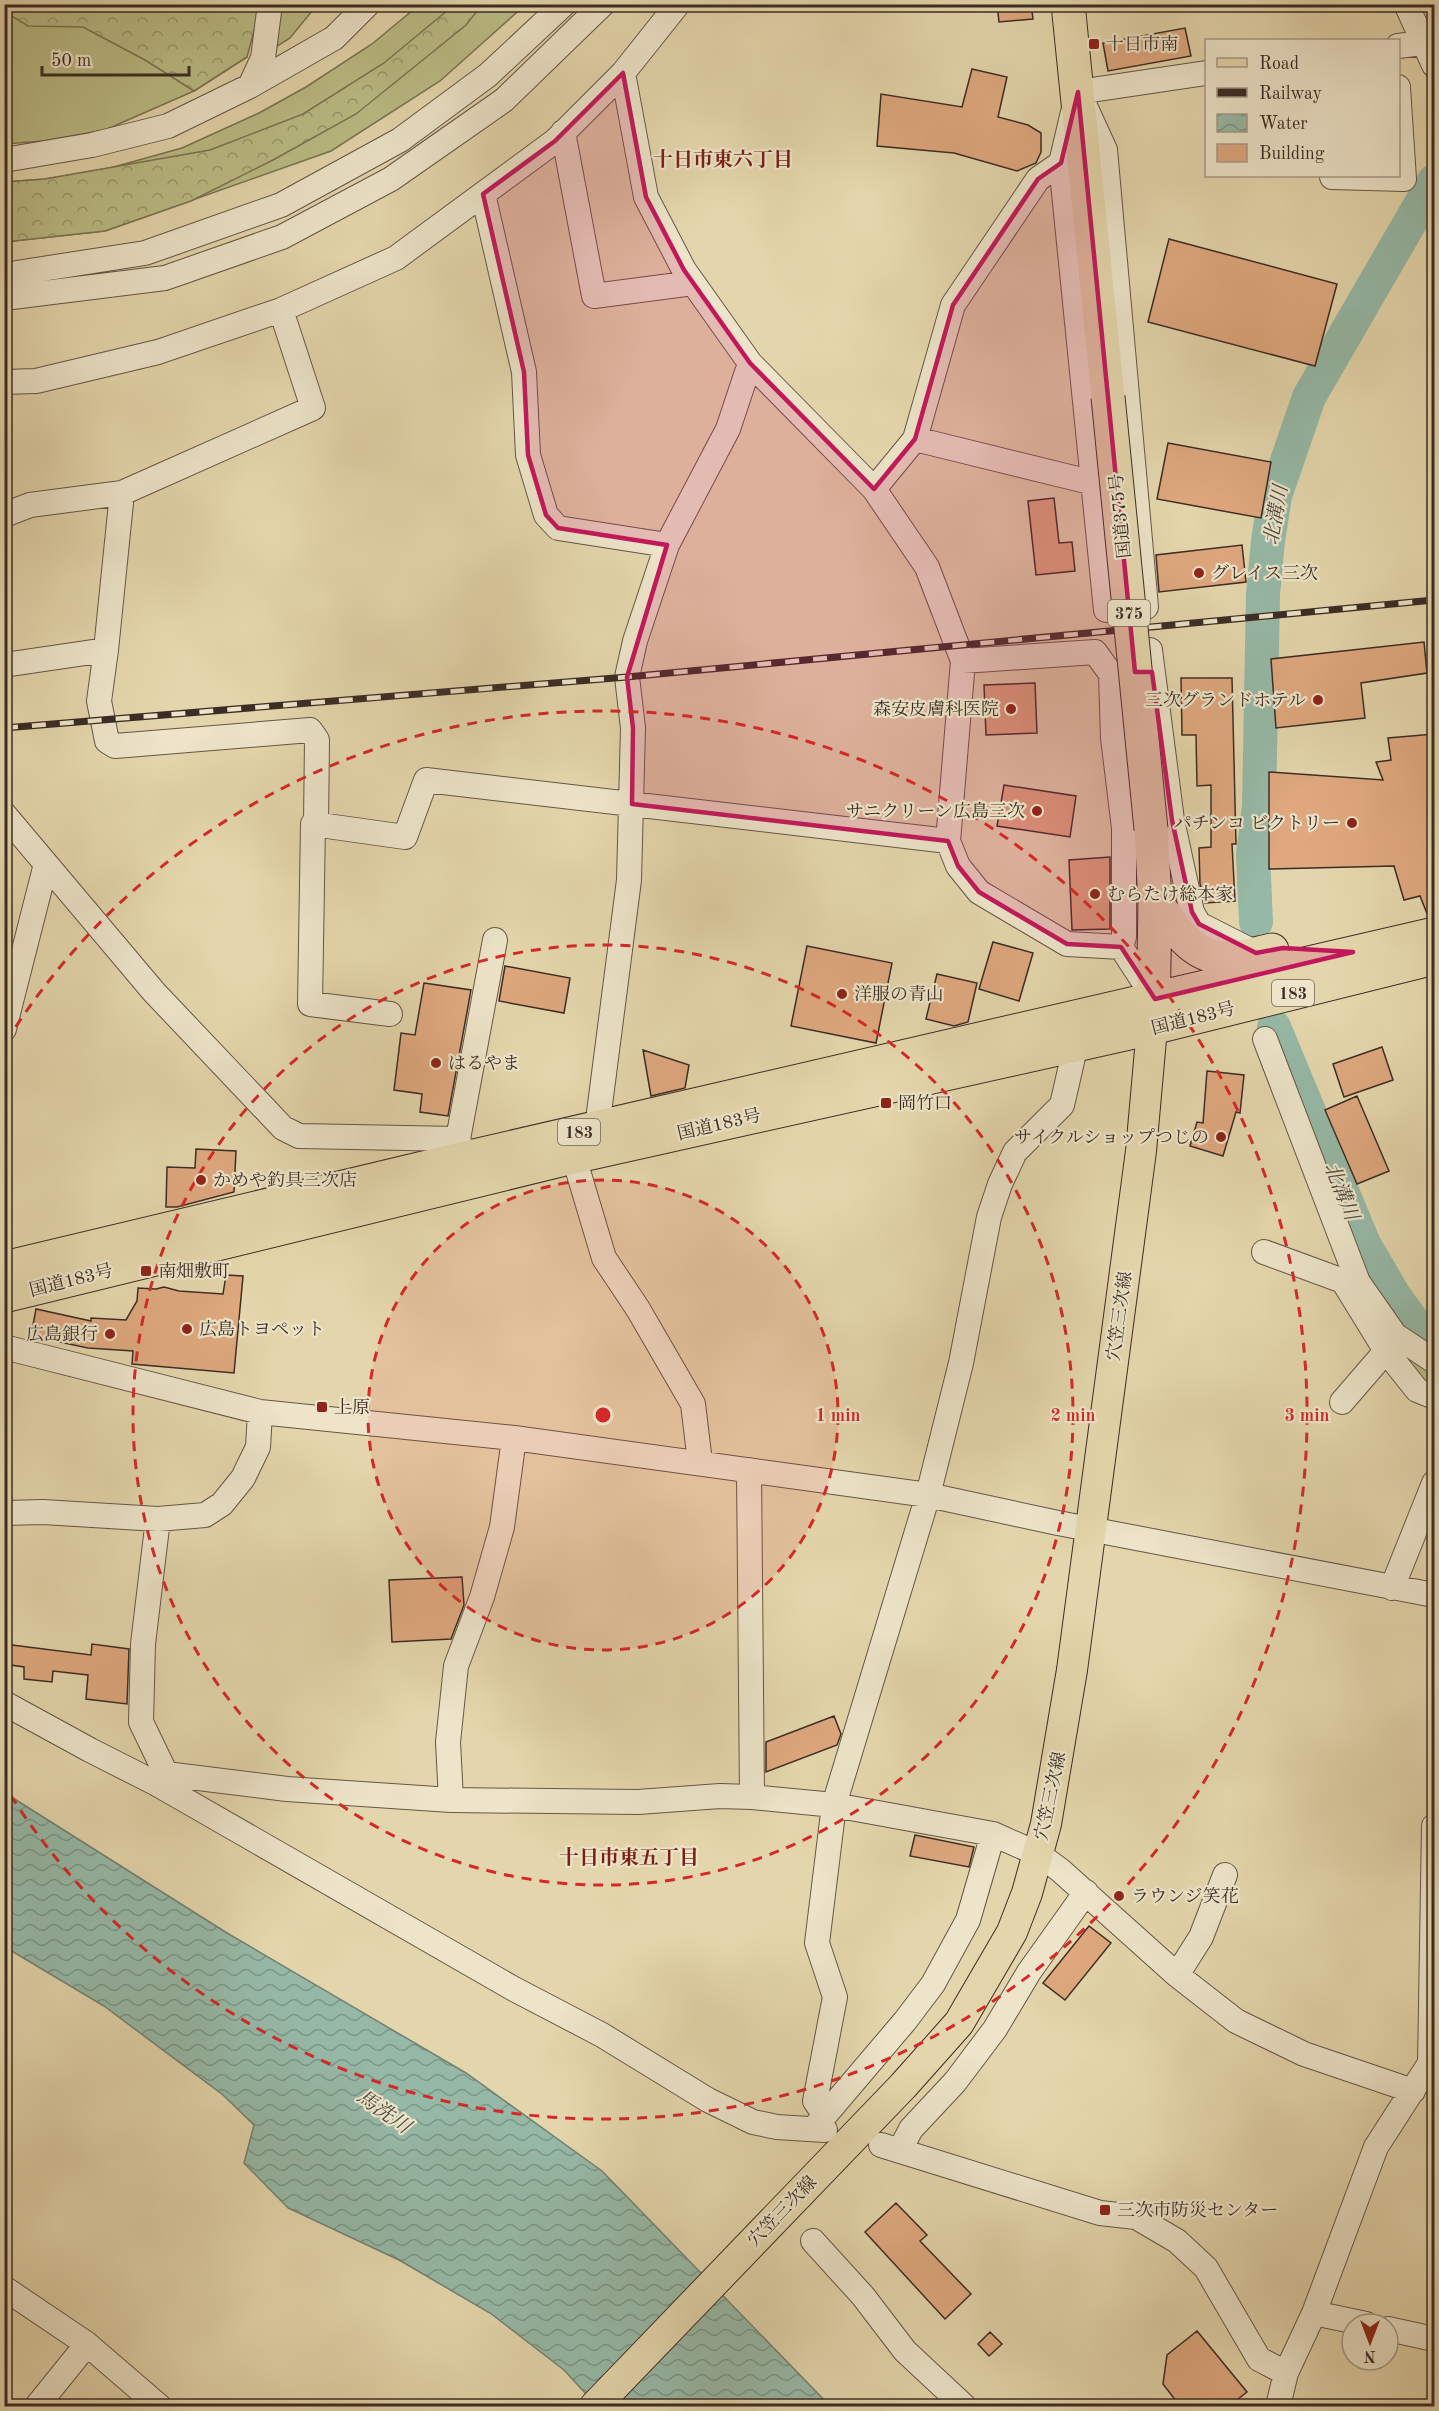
<svg xmlns="http://www.w3.org/2000/svg" width="1439" height="2411" viewBox="0 0 1439 2411" font-family="'Old Standard TT','Noto Serif JP',serif">
	<style>
		.grass { fill: #bbbc85; stroke: #7b7455; stroke-width: 1.5 }
		.forest { fill: url(#forest-crowns); stroke: #7b7455; stroke-width: 1.5 }
		.water { fill: url(#water-waves); stroke: #728173; stroke-width: 1.5 }
		.lines { fill: none; stroke-linecap: round; stroke-linejoin: round }
		.river { stroke: #96b9a7; stroke-width: 34 }
		.building { fill: #dfa87f; stroke: #3b2c25; stroke-width: 1.5 }
		.minor-casing { stroke: #655647; stroke-width: 26 }
		.major-casing { stroke: #3b2c25; stroke-width: 32 }
		.highway-casing { stroke: #3b2c25; stroke-width: 35 }
		.minor { stroke: #ede4c9; stroke-width: 24 }
		.major { stroke: #e4d6ac; stroke-width: 30 }
		.highway { stroke: #e4d6ac; stroke-width: 33 }
		.rail-casing { stroke: #3b2c25; stroke-width: 7 }
		.rail { stroke: #ede4c9; stroke-width: 4.5; stroke-dasharray: 14; stroke-linecap: butt }
		.highway-bridge-casing { stroke: #3b2c25; stroke-width: 35; stroke-linecap: butt }
		.highway-bridge { stroke: #e4d6ac; stroke-width: 33 }
		.marked { fill: #c2185b; fill-opacity: 0.2; stroke: #c2185b; stroke-width: 4.5; stroke-linejoin: round }
		.ring { fill: none; stroke: #d62828; stroke-width: 3; stroke-dasharray: 10 8 }
		.poi-dot { fill: #8f2418; stroke: #ede4c9; stroke-width: 2 }
		.labels { text-anchor: middle; stroke-width: 4.5; stroke-linejoin: round; paint-order: stroke }
		.shield { fill: #ede4c9; stroke: #706356; stroke-width: 1.5 }
		.shield-label { font-size: 16px; font-weight: bold; fill: #3b2c25 }
		.poi-label { font-size: 18px; fill: #3b2c25; stroke: #ede4c9; text-anchor: start }
		.street-label { font-size: 18px; fill: #3b2c25; stroke: #ede4c9 }
		.neighbourhood-label { font-size: 20px; font-weight: bold; fill: #7a1f14; stroke: #ede4c9 }
		.water-label { font-size: 20px; font-style: italic; fill: #4d483f; stroke: #ede4c9 }
		.centre { fill: #d62828; stroke: #ede4c9; stroke-width: 3 }
		.ring-label { font-size: 18px; text-anchor: middle; font-weight: bold; fill: #d62828; stroke: #ede4c9; stroke-width: 4.5; stroke-linejoin: round; paint-order: stroke }
	</style>
	<defs>
		<pattern id="forest-crowns" width="20" height="18" patternUnits="userSpaceOnUse" patternTransform="scale(1.5)"><rect width="20" height="18" fill="#bbbc85"/><path d="M2 6a3 3 0 1 1 6 0M12 15a3 3 0 1 1 6 0" fill="none" stroke="#99996d"/></pattern>
		<pattern id="water-waves" width="16" height="10" patternUnits="userSpaceOnUse" patternTransform="scale(1.5)"><rect width="16" height="10" fill="#96b9a7"/><path d="M0 5q4-4 8 0t8 0" fill="none" stroke="#7c9788"/></pattern>
	</defs>
	<rect width="100%" height="100%" fill="#e4d6ac"/>
	<filter id="stains"><feTurbulence type="fractalNoise" baseFrequency=".00333" numOctaves="4"/><feColorMatrix values="0 0 0 0 .2 0 0 0 0 .09 0 0 0 0 .02 0 0 0 .5 -.17"/></filter>
	<radialGradient id="worn" r=".72"><stop offset=".6" stop-color="#630" stop-opacity="0"/><stop offset="1" stop-color="#630" stop-opacity=".3"/></radialGradient>
	<path class="grass" d="M 5,5 L 256,5 L 247,57 L 194,91 L 105,130 L 43,141 L 5,144 Z
		M 275,5 L 317,5 L 290,38 L 270,51 Z
		M 419,5 L 525,5 L 440,81 L 331,151 L 105,231 L 5,242 L 5,182 L 45,179 L 110,168 L 182,148 L 259,113 L 306,87 L 372,44 Z"/>
	<path class="forest" d="M 5,4 L 256,4 L 257,20 L 247,57 L 194,91 L 145,60 L 83,27 L 28,26 L 5,12 Z
		M 454,5 L 482,5 L 466,25 L 356,114 L 273,160 L 191,201 L 105,231 L 5,242 L 5,182 L 45,179 L 210,150 L 303,114 L 384,63 Z
		M 1397,1347 L 1434,1372 L 1434,1391 L 1428,1388 Z"/>
	<path class="water" d="M 5,1793 L 227,1933 L 466,2073 L 602,2171 L 830,2406 L 597,2406 L 564,2370 L 490,2313 L 399,2260 L 288,2208 L 244,2163 L 254,2125 L 223,2095 L 104,2006 L 5,1947 Z"/>
	<g class="lines">
		<path class="river" d="M 1256,922 L 1253,854 L 1259,806 L 1263,594 L 1268,541 L 1275,496 L 1309,397 L 1434,181
			M 1274,1027 L 1364,1244 L 1395,1297 L 1411,1319 L 1434,1340"/>
	</g>
	<path class="building" d="M 997,4 L 1031,4 L 1033,19 L 999,22 Z
		M 1185,28 L 1191,56 L 1108,71 L 1103,43 Z
		M 972,69 L 1007,77 L 998,117 L 1028,125 L 1041,133 L 1041,152 L 1036,163 L 1017,171 L 954,153 L 877,146 L 881,94 L 962,107 Z
		M 1169,239 L 1337,284 L 1315,366 L 1148,322 Z
		M 1168,443 L 1271,462 L 1261,518 L 1157,499 Z
		M 1054,498 L 1059,543 L 1072,542 L 1075,571 L 1036,575 L 1028,501 Z
		M 1242,545 L 1246,582 L 1159,592 L 1156,555 Z
		M 1424,642 L 1427,673 L 1361,683 L 1365,718 L 1276,728 L 1271,659 Z
		M 1181,678 L 1232,678 L 1236,844 L 1232,844 L 1235,901 L 1205,903 L 1200,884 L 1199,848 L 1211,847 L 1211,785 L 1197,786 L 1196,735 L 1182,735 Z
		M 1035,683 L 1037,733 L 986,735 L 984,685 Z
		M 1434,734 L 1434,916 L 1428,916 L 1420,896 L 1404,900 L 1394,866 L 1269,869 L 1269,772 L 1383,780 L 1376,762 L 1391,760 L 1388,738 Z
		M 1004,785 L 1076,796 L 1070,837 L 997,826 Z
		M 1110,857 L 1110,929 L 1072,930 L 1069,860 Z
		M 993,942 L 1033,953 L 1019,1001 L 979,989 Z
		M 807,946 L 892,963 L 876,1043 L 791,1026 Z
		M 505,966 L 570,978 L 564,1013 L 499,1001 Z
		M 937,974 L 977,983 L 968,1022 L 954,1026 L 926,1019 Z
		M 424,983 L 471,990 L 448,1116 L 420,1112 L 422,1094 L 394,1090 L 401,1033 L 415,1035 Z
		M 1382,1047 L 1393,1080 L 1344,1097 L 1333,1064 Z
		M 643,1050 L 689,1065 L 685,1088 L 651,1096 Z
		M 1207,1071 L 1244,1075 L 1240,1113 L 1236,1112 L 1223,1156 L 1190,1146 L 1197,1122 L 1203,1123 Z
		M 1357,1096 L 1389,1171 L 1357,1184 L 1325,1110 Z
		M 196,1149 L 236,1151 L 234,1192 L 177,1207 L 166,1207 L 167,1167 L 195,1168 Z
		M 226,1275 L 243,1276 L 234,1373 L 132,1364 L 133,1351 L 88,1348 L 31,1336 L 36,1309 L 91,1321 L 91,1318 L 126,1320 L 137,1301 L 138,1288 L 156,1289 L 164,1287 L 179,1291 L 223,1294 Z
		M 462,1577 L 464,1605 L 451,1639 L 392,1642 L 389,1580 Z
		M 4,1644 L 91,1655 L 92,1644 L 129,1649 L 127,1704 L 86,1699 L 88,1675 L 53,1671 L 52,1682 L 24,1679 L 24,1667 L 4,1664 Z
		M 834,1716 L 841,1734 L 837,1745 L 766,1772 L 766,1742 Z
		M 915,1835 L 974,1847 L 969,1867 L 910,1856 Z
		M 1089,1926 L 1111,1943 L 1065,2000 L 1043,1983 Z
		M 896,2203 L 927,2235 L 920,2241 L 971,2294 L 945,2319 L 865,2232 Z
		M 1197,2331 L 1247,2392 L 1229,2406 L 1180,2406 L 1163,2384 L 1167,2355 Z
		M 990,2332 L 1002,2344 L 989,2356 L 978,2344 Z"/>
	<g class="lines">
		<defs>
			<path id="minor" d="M 1406,4 L 1434,65
				M 1398,46 L 1423,43
				M 623,73 L 646,197 L 684,270 L 750,363 L 874,489 L 927,567 L 963,661 L 948,841 L 958,866 L 979,892 L 1067,944 L 1121,947
				M 250,86 L 263,58 L 270,4
				M 1078,92 L 1206,73
				M 1084,104 L 1105,150 L 1146,607
				M 1073,112 L 1061,163 L 1106,610
				M 563,132 L 594,296 L 693,283
				M 4,160 L 92,145 L 168,126 L 250,86 L 334,38 L 368,4
				M 1061,163 L 1038,179 L 953,305 L 915,439 L 1094,483
				M 1332,177 L 1404,179 L 1398,87
				M 483,194 L 524,372 L 528,455 L 546,515 L 558,528 L 667,545 L 635,641 L 627,677 L 633,728 L 629,880 L 597,1128
				M 4,275 L 145,253 L 281,205 L 400,140 L 488,75 L 564,4
				M 4,298 L 165,278 L 282,237 L 391,179 L 504,100 L 603,4
				M 4,382 L 36,381 L 158,352 L 281,310 L 396,258 L 555,141 L 623,73 L 678,4
				M 874,489 L 915,439
				M 4,515 L 30,505 L 122,493 L 313,408 L 281,310
				M 667,545 L 728,429 L 750,363
				M 106,650 L 99,701 L 107,741 L 115,746 L 310,730 L 317,740 L 316,824
				M 1150,650 L 1172,820 L 1192,912 L 1199,924 L 1256,953
				M 963,661 L 1095,652 L 1111,674 L 1113,738 L 1124,828 L 1124,937 L 1121,947 L 1155,999
				M 4,665 L 106,650 L 122,493
				M 4,814 L 154,992 L 283,1128 L 299,1136 L 458,1139 L 465,1158
				M 390,1014 L 310,1004 L 313,824 L 405,837 L 426,780 L 948,841
				M 4,1029 L 46,864
				M 1265,1039 L 1358,1282 L 1395,1335 L 1434,1361
				M 458,1139 L 495,940
				M 569,1141 L 604,1258 L 638,1309 L 693,1404 L 700,1462
				M 1264,1252 L 1343,1281 L 1386,1351 L 1417,1390 L 1434,1397
				M 4,1347 L 260,1412 L 514,1438 L 928,1495 L 1058,1523 L 1434,1595
				M 1342,1402 L 1386,1351
				M 749,1470 L 752,1797
				M 4,1513 L 43,1512 L 158,1519 L 205,1515 L 222,1504 L 243,1478 L 258,1447 L 260,1412
				M 158,1519 L 143,1644 L 141,1722 L 166,1774
				M 1392,1588 L 1434,1483
				M 4,1703 L 90,1750 L 157,1784 L 514,1989 L 602,2035 L 708,2100 L 753,2122 L 777,2127 L 825,2130
				M 157,1784 L 166,1774 L 287,1789 L 451,1800 L 638,1802 L 720,1796 L 752,1797 L 834,1805 L 993,1834 L 1038,1854 L 1060,1870 L 1177,1975 L 1236,2021 L 1304,2054 L 1413,2091
				M 451,1800 L 448,1742 L 456,1666 L 482,1597 L 502,1527 L 514,1438
				M 1177,1975 L 1201,1937 L 1225,1875
				M 824,2114 L 815,2101 L 835,1997 L 817,1943 L 834,1805 L 928,1495 L 961,1363 L 989,1217 L 1000,1184 L 1015,1152 L 1062,1105 L 1076,1044
				M 815,2127 L 905,2021 L 933,1984 L 968,1920 L 993,1834
				M 881,2145 L 1100,2213 L 1136,2217 L 1177,2241 L 1206,2268 L 1259,2359 L 1286,2373
				M 900,2150 L 911,2129 L 955,2082 L 995,2029 L 1029,1972 L 1086,1892
				M 813,2241 L 863,2296 L 905,2351 L 964,2406
				M 4,2288 L 87,2344 L 159,2406
				M 1314,2313 L 1366,2324
				M 1388,2329 L 1434,2339
				M 37,2406 L 87,2344
				M 1278,2406 L 1286,2373 L 1314,2313 L 1376,2147 L 1430,2063 L 1434,1826"/>
			<path id="major" d="M 595,2406 L 903,2086 L 959,2023 L 1012,1932 L 1027,1893 L 1046,1824 L 1072,1670 L 1141,1151 L 1152,1028"/>
			<path id="highway" d="M 1068,4 L 1108,397
				M 1151,829 L 1155,901 L 1153,1021
				M 1155,901 C 1175,927 1191,959 1230,958 C 1243,958 1258,953 1272,950
				M 4,1268 L 465,1158 L 1434,934
				M 4,1296 L 573,1157 L 1152,1028 L 1434,958"/>
		</defs>
		<use href="#minor" class="minor-casing"/>
		<use href="#major" class="major-casing"/>
		<use href="#highway" class="highway-casing"/>
		<use href="#minor" class="minor"/>
		<use href="#major" class="major"/>
		<use href="#highway" class="highway"/>
		<defs>
			<path id="rail" d="M 4,728 L 627,677 L 1434,600"/>
		</defs>
		<use href="#rail" class="rail-casing"/>
		<use href="#rail" class="rail"/>
		<defs>
			<path id="highway-bridge" d="M 1108,397 L 1151,829"/>
		</defs>
		<use href="#highway-bridge" class="highway-bridge-casing"/>
		<use href="#highway-bridge" class="highway-bridge"/>
	</g>
	<path class="marked" d="M 623,73 L 646,197 L 684,270 L 750,363 L 874,489 L 915,439 L 953,305 L 1038,179 L 1061,163 L 1078,92 L 1135,672 L 1152,672 L 1172,820 L 1192,912 L 1199,924 L 1256,953 L 1283,948 L 1353,952 L 1155,999 L 1121,947 L 1067,944 L 979,892 L 958,866 L 948,841 L 632,804 L 633,728 L 627,677 L 667,545 L 558,528 L 546,515 L 528,455 L 524,372 L 483,194 L 555,141 Z"/>
	<circle cx="603" cy="1415" r="235" fill="#d62828" fill-opacity=".12"/>
	<g class="ring">
		<circle cx="603" cy="1415" r="235"/>
		<circle cx="603" cy="1415" r="470"/>
		<path d="M6 1042A704 704 0 1 1 6 1788"/>
	</g>
	<g class="poi-dot">
		<rect x="1088" y="38" width="12" height="12" rx="3"/>
		<circle cx="1199" cy="573" r="6"/>
		<circle cx="1318" cy="700" r="6"/>
		<circle cx="1011" cy="709" r="6"/>
		<circle cx="1037" cy="811" r="6"/>
		<circle cx="1352" cy="823" r="6"/>
		<circle cx="1095" cy="894" r="6"/>
		<circle cx="842" cy="994" r="6"/>
		<circle cx="436" cy="1063" r="6"/>
		<rect x="880" y="1097" width="12" height="12" rx="3"/>
		<circle cx="1221" cy="1137" r="6"/>
		<circle cx="201" cy="1180" r="6"/>
		<rect x="140" y="1265" width="12" height="12" rx="3"/>
		<circle cx="187" cy="1329" r="6"/>
		<circle cx="110" cy="1334" r="6"/>
		<rect x="316" y="1401" width="12" height="12" rx="3"/>
		<circle cx="1119" cy="1896" r="6"/>
		<rect x="1099" y="2204" width="12" height="12" rx="3"/>
	</g>
	<g class="labels">
		<g class="shield">
			<rect x="1108" y="600" width="42" height="26" rx="4.5"/>
			<rect x="1272" y="980" width="42" height="26" rx="4.5"/>
			<rect x="558" y="1119" width="42" height="26" rx="4.5"/>
		</g>
		<g class="shield-label">
			<text x="1129" y="619">375</text>
			<text x="1293" y="999">183</text>
			<text x="579" y="1138">183</text>
		</g>
		<g class="poi-label">
			<text x="1106" y="50">十日市南</text>
			<text x="1211" y="579">グレイス三次</text>
			<text x="1306" y="706" text-anchor="end">三次グランドホテル</text>
			<text x="999" y="715" text-anchor="end">森安皮膚科医院</text>
			<text x="1025" y="817" text-anchor="end">サニクリーン広島三次</text>
			<text x="1340" y="829" text-anchor="end">パチンコ ビクトリー</text>
			<text x="1107" y="900">むらたけ総本家</text>
			<text x="854" y="1000">洋服の青山</text>
			<text x="448" y="1069">はるやま</text>
			<text x="898" y="1109">岡竹口</text>
			<text x="1209" y="1143" text-anchor="end">サイクルショップつじの</text>
			<text x="213" y="1186">かめや釣具三次店</text>
			<text x="158" y="1277">南畑敷町</text>
			<text x="199" y="1335">広島トヨペット</text>
			<text x="98" y="1340" text-anchor="end">広島銀行</text>
			<text x="334" y="1413">上原</text>
			<text x="1131" y="1902">ラウンジ笑花</text>
			<text x="1117" y="2216">三次市防災センター</text>
		</g>
		<g class="street-label">
			<text transform="translate(1120 516) rotate(-96)" y="6">国道375号</text>
			<text transform="translate(1193 1018) rotate(-14)" y="6">国道183号</text>
			<text transform="translate(719 1124) rotate(-13)" y="6">国道183号</text>
			<text transform="translate(71 1280) rotate(-14)" y="6">国道183号</text>
			<text transform="translate(1119 1316) rotate(-82)" y="6">穴笠三次線</text>
			<text transform="translate(1050 1796) rotate(-78)" y="6">穴笠三次線</text>
			<text transform="translate(782 2211) rotate(-46)" y="6">穴笠三次線</text>
		</g>
		<g class="neighbourhood-label">
			<text x="723" y="166">十日市東六丁目</text>
			<text x="629" y="1864">十日市東五丁目</text>
		</g>
		<g class="water-label">
			<text transform="translate(1275 515) rotate(-80)" y="7">北溝川</text>
			<text transform="translate(1342 1191) rotate(68)" y="7">北溝川</text>
			<text transform="translate(384 2111) rotate(35)" y="7">馬洗川</text>
		</g>
	</g>
	<circle cx="603" cy="1415" r="9" class="centre"/>
	<g class="ring-label">
		<text x="838" y="1421">1 min</text>
		<text x="1073" y="1421">2 min</text>
		<text x="1307" y="1421">3 min</text>
	</g>
	<rect width="1439" height="2411" fill="none" stroke="#e4d6ac" stroke-width="24"/>
	<rect x="6" y="6" width="1427" height="2399" fill="none" stroke="#3b2c25" stroke-width="3"/>
	<rect x="12" y="12" width="1415" height="2387" fill="none" stroke="#3b2c25" stroke-width="1.5"/>
	<rect x="1205" y="39" width="195" height="138" fill="#ede4c9" stroke="#a69a87" stroke-width="1.5"/>
	<rect x="1217" y="58" width="30" height="9" fill="#e4d6ac" stroke="#a69a87" stroke-width="1.5"/>
	<text x="1259" y="69" font-size="18" fill="#3b2c25">Road</text>
	<rect x="1217" y="88" width="30" height="9" fill="#3b2c25" stroke="#a69a87" stroke-width="1.5"/>
	<text x="1259" y="99" font-size="18" fill="#3b2c25">Railway</text>
	<rect x="1217" y="114" width="30" height="18" fill="url(#water-waves)" stroke="#a69a87" stroke-width="1.5"/>
	<text x="1259" y="129" font-size="18" fill="#3b2c25">Water</text>
	<rect x="1217" y="144" width="30" height="18" fill="#dfa87f" stroke="#a69a87" stroke-width="1.5"/>
	<text x="1259" y="159" font-size="18" fill="#3b2c25">Building</text>
	<g transform="translate(1370 2342) rotate(180)"><circle r="28" fill="#ede4c9" stroke="#a69a87" stroke-width="1.5"/>
	<path d="M0-4.5L10 22L0 15L-10 22Z" fill="#8f2418"/>
	<text y="-9" font-size="16" font-weight="bold" text-anchor="middle" fill="#3b2c25">N</text>
	</g>
	<path d="M42 66v9h147v-9" fill="none" stroke="#3b2c25" stroke-width="3"/>
	<text x="51" y="66" font-size="18" fill="#3b2c25" stroke="#ede4c9" stroke-width="4.5" paint-order="stroke">50 m</text>
	<rect width="100%" height="100%" filter="url(#stains)"/>
	<rect width="100%" height="100%" fill="url(#worn)"/>
</svg>
